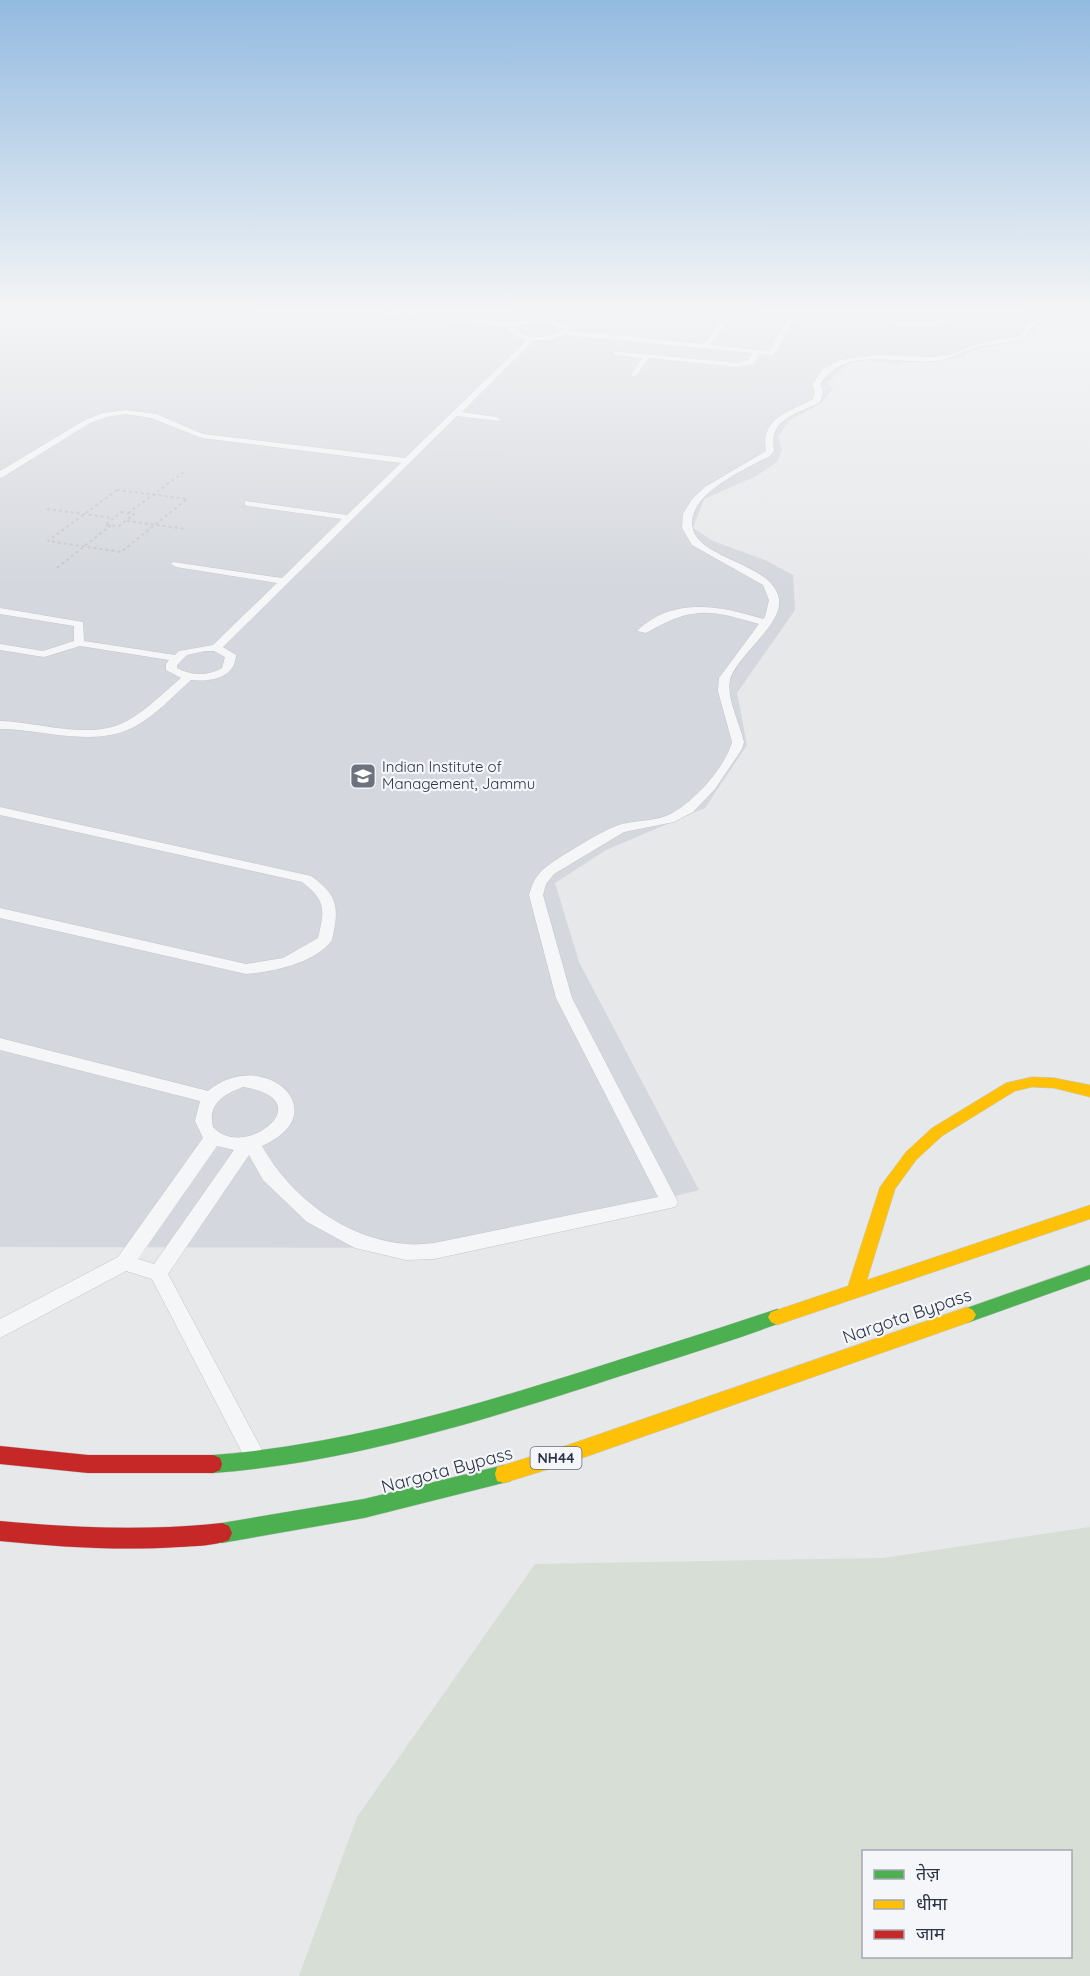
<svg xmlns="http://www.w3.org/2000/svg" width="1090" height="1976" viewBox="0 0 1090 1976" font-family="Quicksand,'Noto Sans Devanagari',sans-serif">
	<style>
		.built { fill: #d4d7dd }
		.green { fill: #d6ded6; fill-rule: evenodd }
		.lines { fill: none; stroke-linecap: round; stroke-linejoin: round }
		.lane-casing { stroke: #c4c6c8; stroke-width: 1 }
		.fast-casing { stroke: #c4c6c8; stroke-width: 1 }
		.slow-casing { stroke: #c4c6c8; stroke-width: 1 }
		.jam-casing { stroke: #c4c6c8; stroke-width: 1 }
		.path { stroke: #c5c6ca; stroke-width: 2; stroke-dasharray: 3 3; stroke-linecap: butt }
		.lane { fill: #f5f6f7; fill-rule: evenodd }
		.fast { fill: #4caf50; fill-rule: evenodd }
		.slow { fill: #ffc107; fill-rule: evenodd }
		.jam { fill: #c62828; fill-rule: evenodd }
		.labels { text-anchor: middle; stroke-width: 4.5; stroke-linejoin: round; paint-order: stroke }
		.shield { fill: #f4f6f9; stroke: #676e7b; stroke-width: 1.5 }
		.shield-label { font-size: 14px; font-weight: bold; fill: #2b3445 }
		.poi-label { font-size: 15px; fill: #2b3445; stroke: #f4f6f9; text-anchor: start }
		.near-street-label { font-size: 18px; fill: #2b3445; stroke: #f4f6f9 }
	</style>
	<rect width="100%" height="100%" fill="#e6e8ea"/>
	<path class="built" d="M 0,308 L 1090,308 L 1090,320 L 1046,322 L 1034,325 L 1036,334 L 970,351 L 963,358 L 917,361 L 898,365 L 869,360 L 848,363 L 827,383 L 833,389 L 821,403 L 789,421 L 778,437 L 782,450 L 777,462 L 756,476 L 704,499 L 693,528 L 713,541 L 765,560 L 793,575 L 795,610 L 737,693 L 747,745 L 705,808 L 606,850 L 555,883 L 579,962 L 699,1190 L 528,1233 L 430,1248 L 0,1247 Z"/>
	<path class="green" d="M 1090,1527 L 1090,1976 L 299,1976 L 357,1817 L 535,1564 L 883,1558 ZM 864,1852 L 1070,1852 L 1070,1956 L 864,1956 Z"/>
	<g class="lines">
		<defs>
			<path id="lane" d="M 331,308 L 357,308 L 514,323 C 534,318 549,318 568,325 L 569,331 L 704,344 L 731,308 L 738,308 L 710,345 L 769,351 L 795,308 L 801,308 L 774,355 L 760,354 L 754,364 L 738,367 L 649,358 L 635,377 L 631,375 L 642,358 L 615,355 L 612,351 L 738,363 L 748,360 L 753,353 L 564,335 L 547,340 L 534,340 L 462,412 L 496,417 L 500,419 L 499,421 L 457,416 L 223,647 L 236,655 C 235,678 211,682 191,680 C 173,696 155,716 134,727 C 93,748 43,729 0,729 L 0,721 C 40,722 90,741 127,721 C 147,710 163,693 181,678 L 166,670 L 166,664 L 169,660 L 80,646 L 44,657 L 0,650 L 0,644 L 43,651 L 74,641 L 74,626 L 0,614 L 0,608 L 83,622 L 84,641 L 175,655 L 179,651 L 213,645 L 277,583 L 176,567 L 171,564 L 173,562 L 282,578 L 342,519 L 248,506 L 245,505 L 245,501 L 347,515 L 401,463 L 202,438 L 151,418 L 126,414 L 107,417 L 90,423 L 3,477 L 0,478 L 0,471 L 85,420 L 103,413 L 126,410 L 156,414 L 203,434 L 405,458 L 527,340 L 514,335 L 508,330 L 510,327 ZM 530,323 L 550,323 L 563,329 C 549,339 529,340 515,330 L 517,326 ZM 205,651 L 214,651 L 225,657 L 222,668 C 208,676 192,676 177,668 L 177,665 L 187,655 Z
				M 948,308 L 954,308 L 958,315 C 943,329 905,331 888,322 L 891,320 C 911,322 934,328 951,315 Z
				M 1090,315 L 1090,319 L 1039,323 L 1031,327 L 1028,335 C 1013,345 992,343 975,348 C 961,352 951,359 936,361 C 895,365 847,345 820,384 L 823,392 L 820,402 C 796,415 768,418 774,451 L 770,456 C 747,468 694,491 692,521 C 690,560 772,560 779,599 C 783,625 736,656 730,680 C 726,698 740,724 744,742 L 742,749 L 715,789 L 693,812 L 674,822 L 624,832 L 554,874 L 546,884 L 543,895 L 572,998 L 678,1202 L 675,1207 L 434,1259 L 406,1260 L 355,1248 L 307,1222 L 263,1180 L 249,1155 L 168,1274 L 261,1448 L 264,1455 L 261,1462 L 254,1465 L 247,1462 L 152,1279 L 126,1271 L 0,1338 L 0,1319 L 118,1257 L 203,1138 L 195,1121 L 200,1101 L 0,1050 L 0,1038 L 208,1091 C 262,1045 339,1112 262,1146 C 291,1198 346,1239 406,1244 C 415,1245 425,1244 434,1243 L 658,1197 L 556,998 L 529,895 C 532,884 536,875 545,868 C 557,858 602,831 616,826 C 632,820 650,822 666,816 C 691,806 725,768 732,742 L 718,691 L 719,678 L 759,624 C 709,609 693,606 646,633 L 637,631 C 673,596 721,606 763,619 L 765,617 L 769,600 L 763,585 L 692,545 L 682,528 L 683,514 L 692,499 L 705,487 L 766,451 C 760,417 790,412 813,399 L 815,392 L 812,384 L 823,369 L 840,360 L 876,355 L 933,357 L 949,355 L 976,344 L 1017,336 L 1023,333 L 1026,325 L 1038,319 ZM 243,1087 C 324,1099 244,1162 213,1127 C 207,1104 224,1094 243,1087 ZM 217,1146 L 234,1150 L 154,1264 L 138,1259 Z
				M 0,807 L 311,876 C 339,896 339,908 332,940 C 316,963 272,972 246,974 L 0,918 L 0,908 L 246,964 L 283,958 L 318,938 C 325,910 326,900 302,882 L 0,815 Z"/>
			<path id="fast" d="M 1090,1265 L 1090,1279 L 967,1323 L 961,1320 L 958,1315 L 961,1310 Z
				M 777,1309 L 783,1312 L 786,1317 L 783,1322 C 721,1345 656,1364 593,1385 C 468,1425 344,1463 213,1473 L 206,1470 L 204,1464 L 206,1458 L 213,1455 C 340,1445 460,1410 581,1372 C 647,1351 712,1331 777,1309 Z
				M 504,1465 L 511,1467 L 513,1474 L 511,1481 L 364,1518 L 222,1543 L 215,1540 L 212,1533 L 215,1526 L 222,1523 L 364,1499 Z"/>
			<path id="slow" d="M 1032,1077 L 1054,1078 L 1090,1085 L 1090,1097 L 1054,1088 L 1032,1087 L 1015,1091 L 942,1136 L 916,1160 L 895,1189 L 867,1280 L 1090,1205 L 1090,1219 L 777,1325 L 771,1322 L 768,1317 L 771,1312 L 848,1286 L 880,1187 L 906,1152 L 932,1128 L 1006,1083 Z
				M 967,1307 L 973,1310 L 976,1315 L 973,1320 L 967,1323 L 568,1463 L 504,1483 L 497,1481 L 495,1474 L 497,1467 L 504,1465 L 568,1445 Z"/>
			<path id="jam" d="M 0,1446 L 88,1455 L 213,1455 L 220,1458 L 222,1464 L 220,1470 L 213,1473 L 88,1473 L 0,1464 Z
				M 0,1521 C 74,1528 147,1531 222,1523 L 229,1526 L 232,1533 L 229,1540 C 214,1546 195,1546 179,1547 C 119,1551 60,1547 0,1541 Z"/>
		</defs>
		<use href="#lane" class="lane-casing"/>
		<use href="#fast" class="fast-casing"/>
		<use href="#slow" class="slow-casing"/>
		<use href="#jam" class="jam-casing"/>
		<path class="path" d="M 117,490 L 187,499 L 121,552 L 48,541 Z
			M 47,509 L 112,518
			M 121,512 L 134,514 L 119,526 L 105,525 Z
			M 128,513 L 184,472
			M 127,521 L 186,529
			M 57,568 L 111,525"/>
		<use href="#lane" class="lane"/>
		<use href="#fast" class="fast"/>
		<use href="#slow" class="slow"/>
		<use href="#jam" class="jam"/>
	</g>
	<linearGradient id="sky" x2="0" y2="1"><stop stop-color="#93bae0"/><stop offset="0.53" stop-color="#f4f5f6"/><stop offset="1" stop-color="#f4f5f6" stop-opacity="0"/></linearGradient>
	<rect width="1090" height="585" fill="url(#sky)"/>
	<defs>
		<symbol id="university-square" viewBox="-11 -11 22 22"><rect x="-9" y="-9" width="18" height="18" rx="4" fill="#6c737f" stroke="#f4f6f9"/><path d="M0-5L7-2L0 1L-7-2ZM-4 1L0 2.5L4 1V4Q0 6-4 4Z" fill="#fff"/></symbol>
	</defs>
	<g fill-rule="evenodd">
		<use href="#university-square" x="348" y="761" width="30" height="30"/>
	</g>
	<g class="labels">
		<rect class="shield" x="530.5" y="1447" width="51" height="22" rx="4.5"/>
		<g class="shield-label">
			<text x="556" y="1463">NH44</text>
		</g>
		<g class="poi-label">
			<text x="382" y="772">Indian Institute of<tspan x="382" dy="17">Management, Jammu</tspan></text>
		</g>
		<g class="near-street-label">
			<text transform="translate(907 1316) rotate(-19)" y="6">Nargota Bypass</text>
			<text transform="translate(447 1470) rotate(-15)" y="6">Nargota Bypass</text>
		</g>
	</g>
	<rect x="862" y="1850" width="210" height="108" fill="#f4f6f9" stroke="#a4a8b1" stroke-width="1.5"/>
	<rect x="874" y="1870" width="30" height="9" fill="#4caf50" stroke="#a4a8b1" stroke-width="1.5"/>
	<text x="916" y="1880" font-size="18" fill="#2b3445">तेज़</text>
	<rect x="874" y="1900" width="30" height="9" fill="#ffc107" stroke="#a4a8b1" stroke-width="1.5"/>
	<text x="916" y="1910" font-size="18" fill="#2b3445">धीमा</text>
	<rect x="874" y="1930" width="30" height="9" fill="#c62828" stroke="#a4a8b1" stroke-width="1.5"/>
	<text x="916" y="1940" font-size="18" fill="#2b3445">जाम</text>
</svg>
